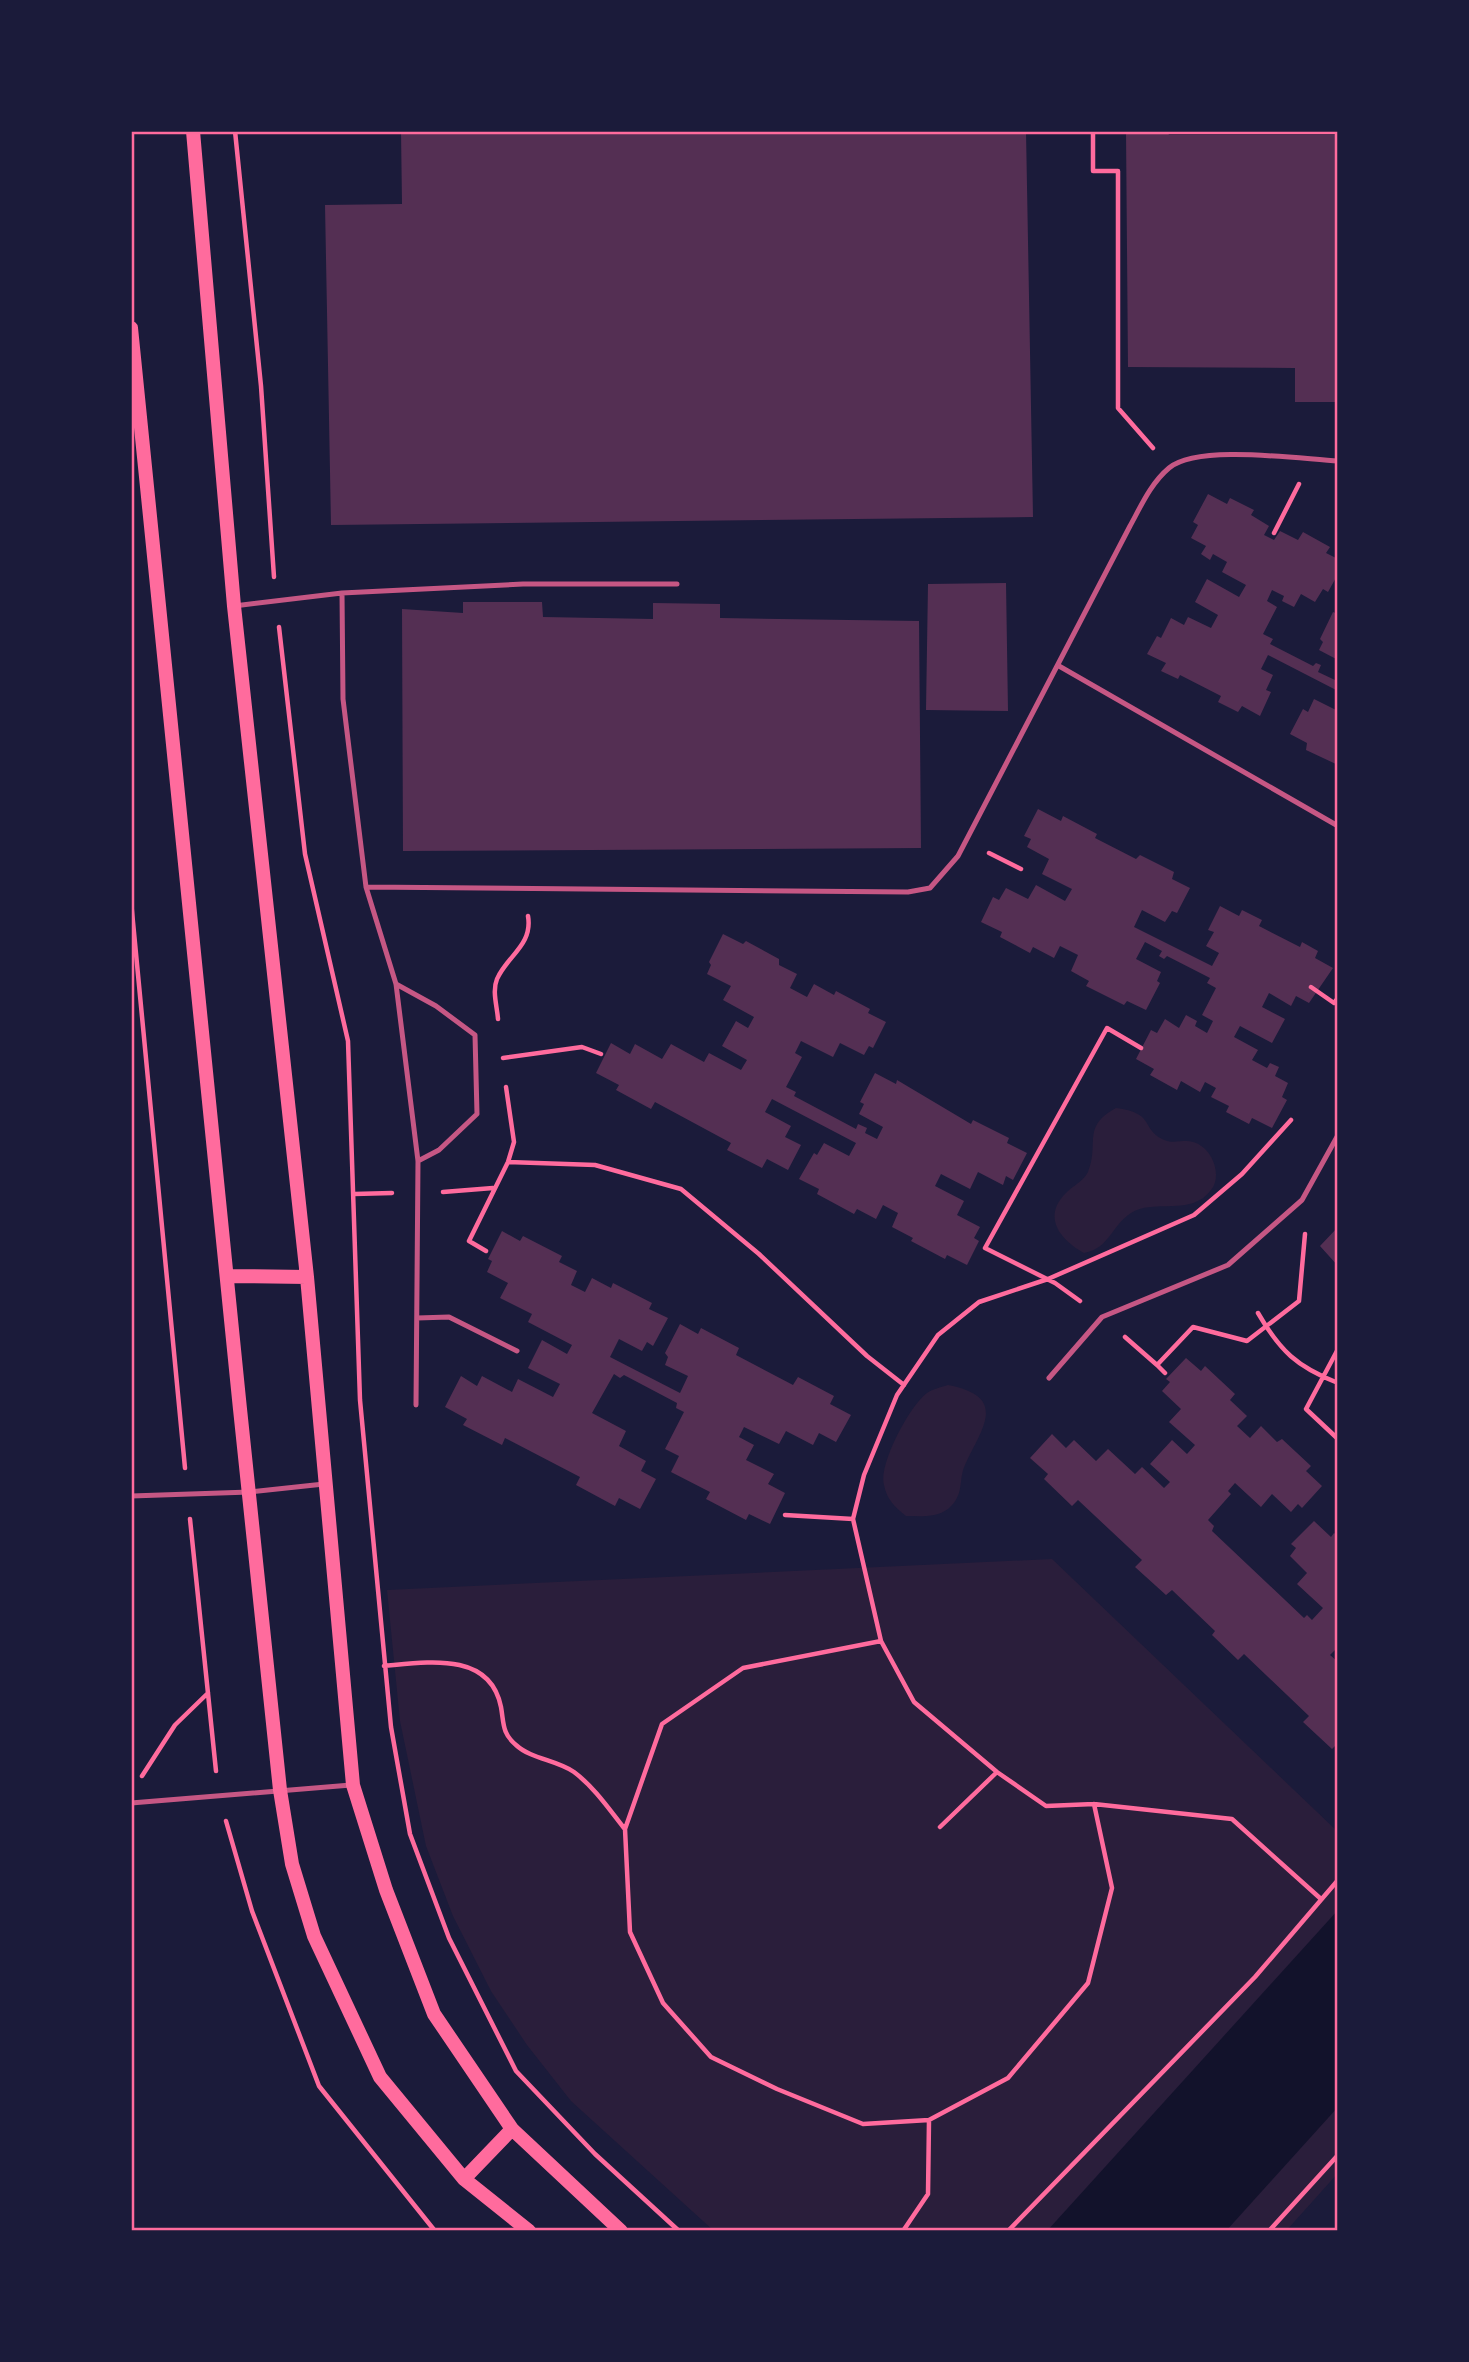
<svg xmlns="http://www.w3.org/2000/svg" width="1469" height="2362" viewBox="0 0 1469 2362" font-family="'PT Sans Narrow',sans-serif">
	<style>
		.green { fill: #2a1e3b }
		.water { fill: #12122b }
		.building { fill: #542f53 }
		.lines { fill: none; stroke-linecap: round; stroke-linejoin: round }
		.path { stroke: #ff6b9d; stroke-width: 4.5 }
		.service { stroke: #c65784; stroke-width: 5 }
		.secondary { stroke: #ff6b9d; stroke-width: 14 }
		.neatline { fill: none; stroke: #ff6b9d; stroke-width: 2.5 }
	</style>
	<rect width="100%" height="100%" fill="#1b1b3a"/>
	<path class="green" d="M 1116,1108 C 1155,1113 1141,1128 1162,1139 C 1173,1145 1183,1139 1193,1142 C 1212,1147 1223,1175 1211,1190 C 1191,1217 1155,1198 1131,1213 C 1111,1226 1110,1248 1084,1253 C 1061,1240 1042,1218 1065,1194 C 1072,1186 1083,1182 1088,1172 C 1100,1143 1081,1127 1116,1108 Z
		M 948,1385 C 1010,1397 981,1429 965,1465 C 958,1480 965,1495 948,1509 C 936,1518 920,1516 906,1516 C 895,1507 887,1500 884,1485 C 878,1465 910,1405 927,1393 C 933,1389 942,1387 948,1385 Z
		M 1052,1559 L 1338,1832 L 1338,2173 L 1286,2231 L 714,2231 L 571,2101 L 527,2045 L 491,1991 L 453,1916 L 426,1846 L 400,1721 L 387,1590 Z"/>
	<path class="water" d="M 1338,1910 L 1338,2107 L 1226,2231 L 1047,2231 Z"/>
	<path class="building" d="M 401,131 L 1026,131 L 1033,517 L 331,525 L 325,205 L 402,204 Z
		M 1126,131 L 1167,131 L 1169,135 L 1338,135 L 1338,402 L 1295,402 L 1295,368 L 1128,367 Z
		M 1208,494 L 1227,504 L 1230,498 L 1254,510 L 1251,515 L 1269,526 L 1264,535 L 1274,540 L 1280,531 L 1298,540 L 1303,532 L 1330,547 L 1326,553 L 1338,559 L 1338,574 L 1328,592 L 1323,589 L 1315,602 L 1301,594 L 1294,607 L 1282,601 L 1284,596 L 1272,590 L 1267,601 L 1277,607 L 1263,634 L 1273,639 L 1270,644 L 1313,666 L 1316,663 L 1321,665 L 1318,672 L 1335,680 L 1338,675 L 1338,691 L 1268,655 L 1261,669 L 1273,675 L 1266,690 L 1271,692 L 1260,716 L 1242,706 L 1238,712 L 1218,702 L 1221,696 L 1180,675 L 1178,679 L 1161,671 L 1166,663 L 1147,654 L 1157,636 L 1161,638 L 1171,618 L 1184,625 L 1188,617 L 1211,628 L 1218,615 L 1195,602 L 1207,579 L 1239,597 L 1246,585 L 1222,572 L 1227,562 L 1213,554 L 1210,560 L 1201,554 L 1206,546 L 1191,538 L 1198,525 L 1193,522 Z
		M 1006,583 L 1008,711 L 926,710 L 928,584 Z
		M 463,602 L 542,602 L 543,617 L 653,619 L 653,603 L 720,604 L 720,618 L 919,621 L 921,848 L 403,851 L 402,609 L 463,613 Z
		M 1333,612 L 1338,614 L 1338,660 L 1319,650 L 1323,642 L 1320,639 Z
		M 1314,699 L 1338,711 L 1338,765 L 1306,750 L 1307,743 L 1290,734 L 1303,709 L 1308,712 Z
		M 1038,809 L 1061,821 L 1063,816 L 1097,834 L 1095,838 L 1136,859 L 1140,855 L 1174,872 L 1172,879 L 1190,888 L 1177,913 L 1172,911 L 1165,922 L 1142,910 L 1134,927 L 1212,966 L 1219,953 L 1206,946 L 1214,932 L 1208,930 L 1220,906 L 1239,916 L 1242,910 L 1262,920 L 1259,926 L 1300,947 L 1302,942 L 1318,951 L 1315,958 L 1333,968 L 1309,1003 L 1296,996 L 1291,1006 L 1269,993 L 1262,1007 L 1285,1019 L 1272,1043 L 1240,1026 L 1234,1037 L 1258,1050 L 1252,1060 L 1267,1068 L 1270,1063 L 1279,1067 L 1275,1076 L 1288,1083 L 1282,1097 L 1287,1100 L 1272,1128 L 1252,1118 L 1249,1124 L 1226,1112 L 1229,1106 L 1211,1097 L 1216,1088 L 1205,1082 L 1200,1092 L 1181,1081 L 1177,1090 L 1150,1075 L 1154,1069 L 1136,1059 L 1151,1030 L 1157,1033 L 1165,1019 L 1179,1028 L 1186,1015 L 1197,1021 L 1195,1026 L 1207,1033 L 1213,1021 L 1202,1015 L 1216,988 L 1207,983 L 1210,978 L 1167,956 L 1164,959 L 1159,956 L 1162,951 L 1145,942 L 1136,959 L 1161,972 L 1157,981 L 1160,983 L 1146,1010 L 1127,1001 L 1124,1005 L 1086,986 L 1089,981 L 1071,971 L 1078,955 L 1060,946 L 1054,958 L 1033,947 L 1030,953 L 1000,937 L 1002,932 L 981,922 L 993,897 L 999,900 L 1006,888 L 1028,899 L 1036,885 L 1065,901 L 1072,889 L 1042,874 L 1049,859 L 1027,847 L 1031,839 L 1024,836 Z
		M 723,934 L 743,944 L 746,941 L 779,959 L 779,965 L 797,974 L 790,988 L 807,997 L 814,984 L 834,995 L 836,991 L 870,1009 L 868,1013 L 886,1022 L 873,1048 L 869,1046 L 864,1055 L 840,1043 L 833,1057 L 801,1041 L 795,1053 L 802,1057 L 786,1087 L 796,1092 L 794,1096 L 856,1129 L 858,1124 L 867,1128 L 865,1133 L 877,1139 L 883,1127 L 859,1114 L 864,1104 L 860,1102 L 875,1073 L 896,1084 L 897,1080 L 971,1124 L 973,1120 L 1009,1138 L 1007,1143 L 1027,1153 L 1013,1180 L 1006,1176 L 1003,1185 L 978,1172 L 970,1189 L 941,1174 L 935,1186 L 964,1201 L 957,1215 L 980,1227 L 974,1238 L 979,1241 L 967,1265 L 947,1255 L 945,1259 L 911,1241 L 913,1238 L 892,1227 L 898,1213 L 883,1205 L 876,1219 L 857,1209 L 854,1214 L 817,1194 L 819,1189 L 799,1179 L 814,1153 L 817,1155 L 824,1143 L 849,1156 L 856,1143 L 772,1099 L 765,1112 L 791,1126 L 785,1137 L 801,1145 L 788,1170 L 767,1159 L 762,1168 L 727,1150 L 731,1143 L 655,1102 L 651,1109 L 616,1090 L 619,1085 L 596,1073 L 611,1043 L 630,1054 L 635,1044 L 662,1059 L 671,1044 L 704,1062 L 709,1053 L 741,1070 L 747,1060 L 722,1046 L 736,1021 L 748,1028 L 754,1017 L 723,1000 L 731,986 L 707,974 L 711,965 L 709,962 Z
		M 1338,1227 L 1338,1266 L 1320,1246 Z
		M 502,1231 L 520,1241 L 523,1236 L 562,1256 L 559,1262 L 577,1271 L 571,1285 L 585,1292 L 592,1278 L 611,1288 L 613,1283 L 652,1303 L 649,1309 L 668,1318 L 653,1346 L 647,1342 L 642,1351 L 619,1339 L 610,1357 L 680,1393 L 688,1376 L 665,1365 L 668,1357 L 665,1353 L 680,1324 L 698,1334 L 701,1328 L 739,1348 L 736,1355 L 793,1385 L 798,1377 L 834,1396 L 830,1404 L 851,1415 L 836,1442 L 819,1433 L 813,1445 L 786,1431 L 779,1444 L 744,1427 L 739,1437 L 754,1445 L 746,1460 L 774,1474 L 768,1484 L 785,1493 L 770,1524 L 749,1514 L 746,1520 L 706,1499 L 710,1492 L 671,1472 L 679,1456 L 665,1449 L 684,1412 L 676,1408 L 677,1403 L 624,1375 L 620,1378 L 614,1374 L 592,1413 L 626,1431 L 619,1446 L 646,1461 L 641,1471 L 656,1479 L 640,1509 L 619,1498 L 615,1506 L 576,1485 L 580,1477 L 505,1438 L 502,1445 L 463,1425 L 467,1419 L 445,1407 L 461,1376 L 477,1386 L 482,1376 L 512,1392 L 518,1379 L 553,1397 L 560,1384 L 528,1368 L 542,1340 L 567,1354 L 572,1345 L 528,1322 L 532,1314 L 500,1298 L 508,1283 L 487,1272 L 492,1261 L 488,1259 Z
		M 1186,1358 L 1201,1371 L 1205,1366 L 1235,1394 L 1230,1400 L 1247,1416 L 1237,1426 L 1250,1438 L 1261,1426 L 1277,1442 L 1282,1439 L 1311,1466 L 1306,1471 L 1322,1486 L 1302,1508 L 1298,1504 L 1291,1512 L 1272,1494 L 1261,1507 L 1235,1483 L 1228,1491 L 1231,1494 L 1208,1520 L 1214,1526 L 1212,1531 L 1304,1618 L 1307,1615 L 1312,1620 L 1323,1608 L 1297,1584 L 1307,1573 L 1290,1556 L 1296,1548 L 1291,1544 L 1314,1521 L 1331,1537 L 1334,1533 L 1338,1536 L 1338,1647 L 1330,1655 L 1338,1662 L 1338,1743 L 1332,1749 L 1303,1722 L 1309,1716 L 1244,1654 L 1238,1660 L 1212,1635 L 1215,1631 L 1172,1590 L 1166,1595 L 1135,1567 L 1142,1560 L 1078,1500 L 1072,1506 L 1044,1479 L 1048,1474 L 1030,1458 L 1052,1434 L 1066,1448 L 1074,1440 L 1096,1461 L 1108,1449 L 1135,1474 L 1142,1467 L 1164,1488 L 1170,1482 L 1150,1464 L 1172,1440 L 1187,1454 L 1195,1445 L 1169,1422 L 1181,1409 L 1162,1391 L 1170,1382 L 1166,1379 Z"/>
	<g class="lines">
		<path class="path" d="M 235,131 L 261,386 L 274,577
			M 1093,131 L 1093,171 L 1118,171 L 1118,408 L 1153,448
			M 1274,533 L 1299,484
			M 279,627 L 305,854 L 348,1041 L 360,1400 L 391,1727 L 410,1834 L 449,1938 L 516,2071 L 595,2154 L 679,2231
			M 989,853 L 1021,869
			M 131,901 L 185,1468
			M 1311,987 L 1334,1003 L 1338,998
			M 498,1019 C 497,1006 492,991 497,979 C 507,956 533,945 528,916
			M 503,1058 L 582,1047 L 601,1054
			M 1291,1120 L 1242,1174 L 1194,1215 L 1048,1279 L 979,1302 L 938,1335 L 897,1395 L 864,1475 L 853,1519 L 881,1641 L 914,1702 L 997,1772 L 1046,1806 L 1094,1804 L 1232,1819 L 1321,1899
			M 508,1162 L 595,1165 L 681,1189 L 759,1254 L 867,1356 L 904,1385
			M 443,1192 L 493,1188
			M 354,1194 L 392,1193
			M 486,1251 L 469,1241 L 508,1162 L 514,1142 L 506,1087
			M 1080,1301 L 1055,1283 L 985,1248 L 1107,1028 L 1141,1048
			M 1258,1313 C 1280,1351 1297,1367 1338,1383
			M 1125,1337 L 1157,1365
			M 1338,1349 L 1306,1409 L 1338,1439
			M 1165,1373 L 1157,1365 L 1193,1327 L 1247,1341 L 1299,1301 L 1305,1234
			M 785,1515 L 853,1519
			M 190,1519 L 216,1771
			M 881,1641 L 743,1668 L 662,1724 L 625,1829 L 630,1932 L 663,2003 L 711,2057 L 777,2089 L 863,2124 L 929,2120 L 1008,2078 L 1088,1983 L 1112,1888 L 1094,1804
			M 384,1666 C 427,1662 490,1651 501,1707 C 504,1724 502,1733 516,1745 C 531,1759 557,1760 574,1772 C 594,1787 609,1809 624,1828
			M 142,1776 L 175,1725 L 208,1693
			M 226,1821 L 252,1911 L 319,2086 L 435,2231
			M 940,1827 L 997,1772
			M 903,2231 L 928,2194 L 929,2120
			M 1008,2231 L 1255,1977 L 1338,1880
			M 1269,2231 L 1338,2155"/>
		<path class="service" d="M 342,593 L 343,699 L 366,887 L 396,984 L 418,1161 L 416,1405
			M 234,606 L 342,593 L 523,584 L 677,584
			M 1059,666 L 1338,826
			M 366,887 L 908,892 L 930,888 L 958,856 L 1130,526 C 1141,506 1151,483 1169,468 C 1198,444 1299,459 1338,461
			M 396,984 L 436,1006 L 475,1035 L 477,1114 L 439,1150 L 418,1161
			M 417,1318 L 449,1317 L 517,1351
			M 1049,1378 L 1102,1317 L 1228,1265 L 1302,1200 L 1338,1135
			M 131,1496 L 250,1492 L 324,1484
			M 131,1803 L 351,1785"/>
		<path class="secondary" d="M 193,131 L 234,606 L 307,1277 L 353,1785 L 386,1890 L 434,2014 L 512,2129 L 621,2231
			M 131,328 L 240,1409 L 280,1790 L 292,1864 L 314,1936 L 380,2077 L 464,2179 L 529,2231
			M 227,1276 L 307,1277
			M 464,2179 L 512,2129"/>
	</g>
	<rect width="1469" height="2362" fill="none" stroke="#1b1b3a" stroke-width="266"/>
	<rect x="133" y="133" width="1203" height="2096" class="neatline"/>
</svg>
